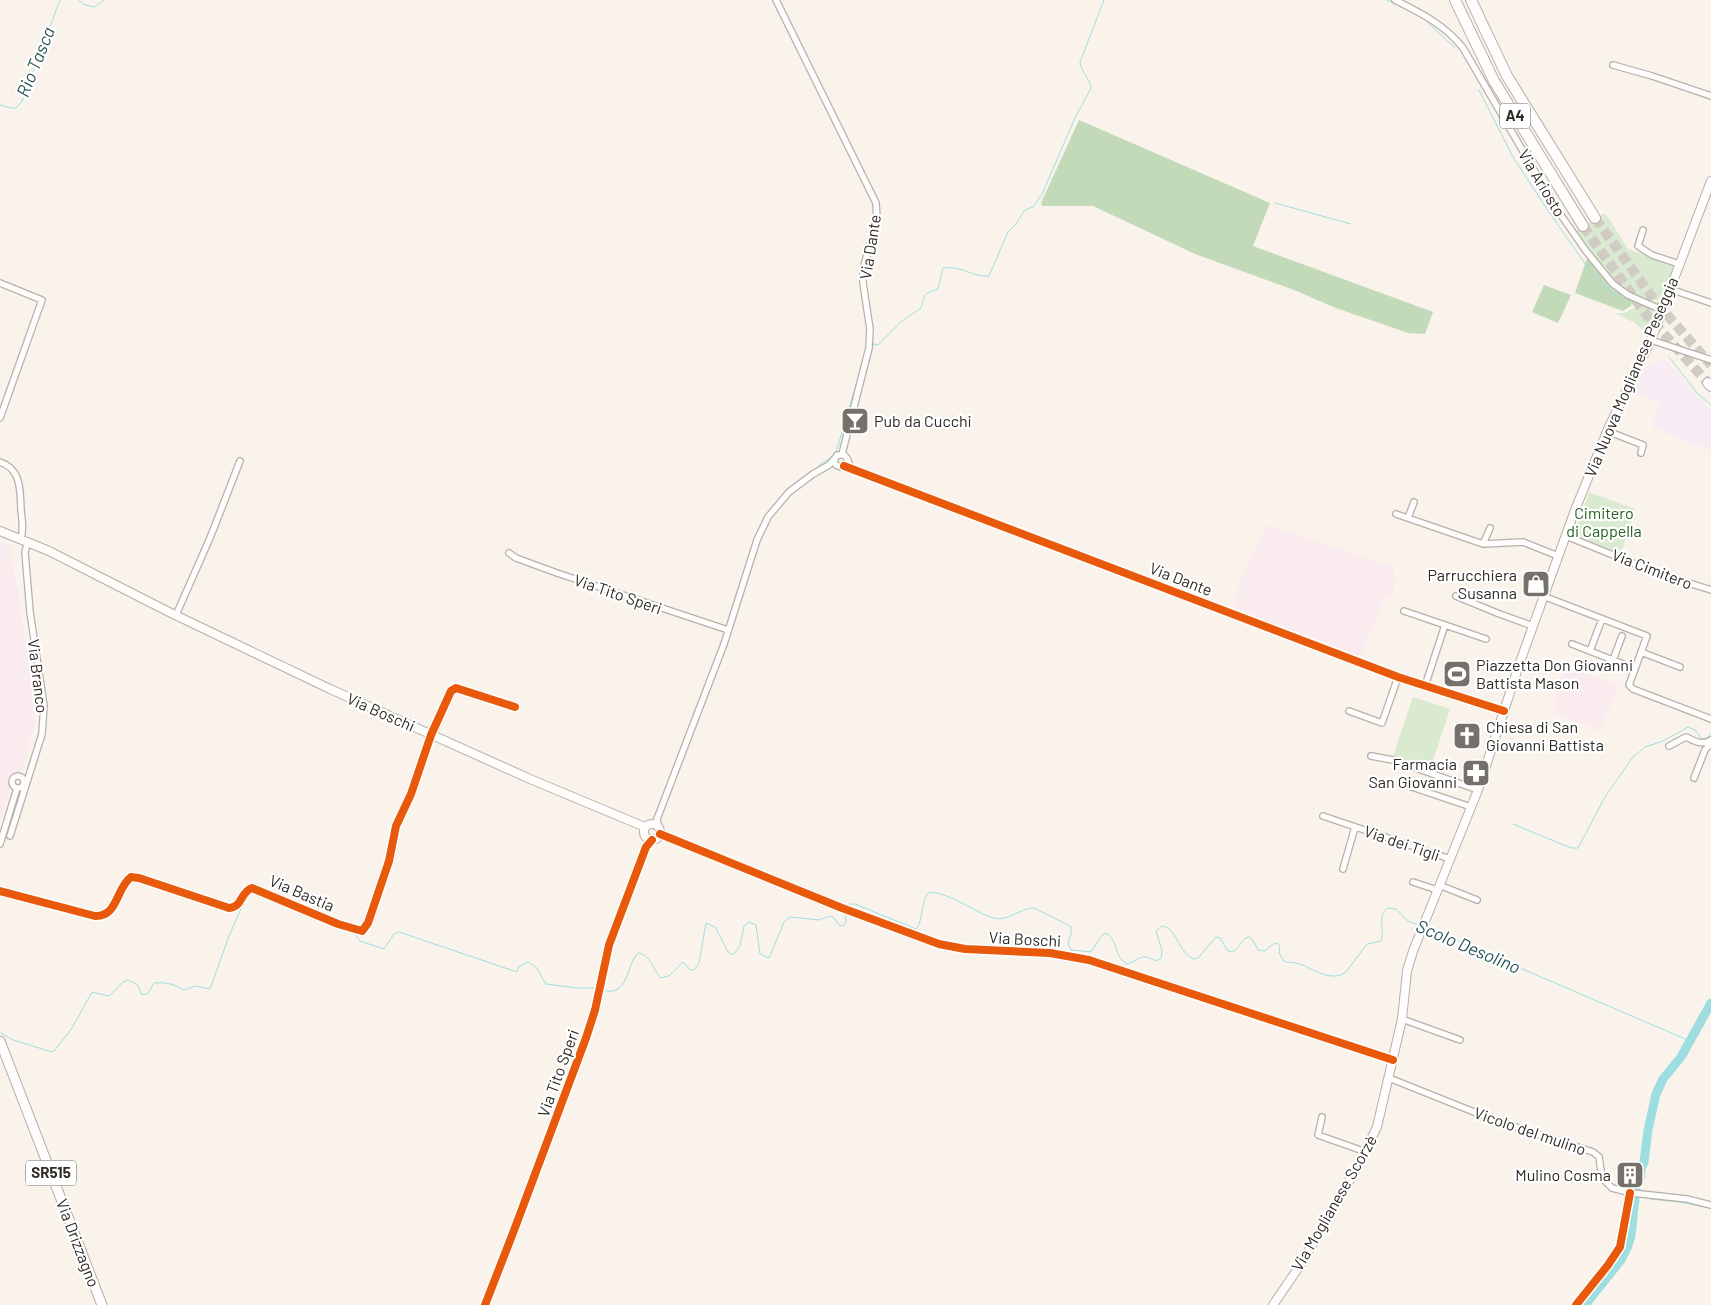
<svg xmlns="http://www.w3.org/2000/svg" width="1711" height="1305" viewBox="0 0 1711 1305" font-family="Barlow,sans-serif">
	<style>
		.commercial { fill: #f7ecf3 }
		.industrial { fill: #faebef }
		.green { fill: #d9ead0 }
		.forest { fill: #c3dab9 }
		.lines { fill: none; stroke-linecap: round; stroke-linejoin: round }
		.stream { stroke: #9edee0; stroke-width: 1 }
		.river { stroke: #9edee0; stroke-width: 9 }
		.highway-tunnel { stroke: #d0cbc3; stroke-width: 10; stroke-dasharray: 10 5; stroke-linecap: butt }
		.street-casing { stroke: #b5b0aa; stroke-width: 8 }
		.secondary-casing { stroke: #b5b0aa; stroke-width: 10 }
		.primary-casing { stroke: #b5b0aa; stroke-width: 11 }
		.highway-casing { stroke: #b5b0aa; stroke-width: 12 }
		.street { stroke: #fefdfc; stroke-width: 5.5 }
		.secondary { stroke: #fefdfc; stroke-width: 8 }
		.primary { stroke: #fefdfc; stroke-width: 9 }
		.highway { stroke: #fefdfc; stroke-width: 10 }
		.cycleway-casing { stroke: #fff; stroke-width: 11 }
		.cycleway { stroke: #e8590c; stroke-width: 8 }
		.labels { text-anchor: middle; stroke-width: 4.5; stroke-linejoin: round; paint-order: stroke }
		.shield { fill: #fff; stroke: #6d6a66; stroke-width: 1 }
		.shield-label { font-size: 15px; font-weight: bold; fill: #2e2a24 }
		.street-label { font-size: 16px; fill: #2e2a24; stroke: #fff }
		.poi-label { font-size: 16px; fill: #2e2a24; stroke: #fff; text-anchor: start }
		.park-label { font-size: 16px; fill: #24621d; stroke: #fff }
		.water-label { font-size: 18px; font-style: italic; fill: #295456; stroke: #fff }
	</style>
	<rect width="100%" height="100%" fill="#f9f3eb"/>
	<path class="commercial" d="M 1662,356 L 1691,388 L 1692,392 L 1711,410 L 1711,446 L 1709,450 L 1652,427 L 1660,402 L 1633,393 L 1649,364 L 1656,366 Z"/>
	<path class="industrial" d="M 1267,525 L 1394,567 L 1393,577 L 1395,579 L 1392,598 L 1384,596 L 1361,658 L 1232,609 L 1243,574 Z
		M 0,542 L 10,545 L 35,699 L 34,728 L 22,771 L 12,783 L 0,822 Z
		M 1567,666 L 1619,686 L 1600,731 L 1552,712 L 1556,702 L 1555,692 Z"/>
	<path class="green" d="M 1605,213 L 1628,249 L 1676,265 C 1672,274 1669,290 1663,297 C 1657,303 1650,300 1644,298 C 1612,287 1596,257 1576,231 Z
		M 1640,304 C 1661,312 1656,319 1649,336 L 1635,323 L 1615,313 L 1625,313 Z
		M 1589,492 L 1635,509 L 1621,553 L 1574,535 Z
		M 1462,664 L 1471,668 L 1465,686 L 1455,682 Z
		M 1413,697 L 1450,709 L 1430,769 L 1393,756 Z"/>
	<path class="forest" d="M 1079,120 L 1270,203 L 1253,246 L 1433,312 L 1425,334 L 1408,333 L 1336,308 L 1294,290 L 1195,254 L 1093,206 L 1042,206 L 1041,203 Z
		M 1587,258 L 1612,289 L 1632,301 L 1631,306 L 1623,311 L 1575,293 Z
		M 1544,285 L 1571,295 L 1558,323 L 1532,312 Z"/>
	<g class="lines">
		<path class="stream" d="M 79,0 L 83,4 L 94,7 L 104,0
			M 1387,0 L 1423,18 L 1455,48
			M 1479,90 L 1513,157 L 1547,209 L 1590,271 L 1614,296
			M 0,105 L 11,108 L 16,108 L 22,101 L 60,0
			M 1275,203 L 1351,224
			M 1669,357 L 1698,394 L 1711,405
			M 865,377 L 873,344 L 878,345 L 902,321 L 921,308 C 925,294 923,294 938,289 L 943,268 C 962,265 974,278 989,276 L 1008,232 L 1016,224 L 1024,211 L 1034,206 L 1042,194 L 1075,118 L 1091,88 C 1090,79 1081,72 1080,62 L 1104,0
			M 818,466 L 830,458 L 836,452 L 859,375
			M 1513,824 L 1571,848 L 1578,848 L 1605,797 L 1632,758 L 1645,747 L 1663,741 L 1688,727 L 1695,730 L 1702,739 L 1707,738 L 1711,733
			M 248,892 L 355,934 L 360,941 L 384,949 L 394,934 L 399,932 L 517,972 L 519,966 L 528,962 L 536,967 L 546,984 L 577,988 L 598,988
			M 847,907 L 849,904 L 855,904 L 916,929 C 924,919 920,904 928,893 C 944,889 976,913 993,918 C 1008,922 1022,907 1034,908 L 1070,926 L 1072,931 L 1068,943 L 1071,950 L 1091,952 L 1102,935 L 1106,933 C 1119,941 1113,956 1127,964 C 1141,960 1139,952 1156,961 L 1161,958 L 1162,951 L 1156,931 L 1162,926 C 1177,928 1177,950 1193,959 L 1198,958 L 1216,937 L 1220,938 L 1227,950 L 1232,952 C 1240,949 1240,939 1249,937 L 1253,940 L 1258,950 L 1265,951 L 1273,944 L 1277,943 L 1280,946 L 1279,953 L 1284,961 C 1288,963 1291,962 1296,963 C 1310,966 1330,984 1346,972 L 1367,944 L 1381,941 C 1385,930 1377,917 1387,908 L 1396,909 L 1408,921 L 1421,926
			M 1427,928 L 1690,1041
			M 602,990 C 629,998 625,967 638,953 C 650,954 654,971 661,978 L 669,976 L 683,962 L 690,970 L 694,970 L 699,963 L 706,923 L 715,927 L 728,952 L 733,955 L 740,946 L 744,926 L 749,922 L 756,925 L 760,954 L 769,958 L 784,922 L 790,917 L 819,920 L 830,916 L 834,918 L 839,925 L 843,926 L 846,922 L 845,913
			M 1,1033 L 13,1040 L 52,1052 L 55,1050 L 72,1028 L 92,992 L 109,996 L 123,982 L 128,980 L 138,985 L 141,994 L 144,995 L 148,993 L 154,983 C 166,982 174,984 184,990 L 196,986 L 210,989 L 229,936 L 246,897
			M 1644,1162 L 1645,1178
			M 1650,1199 L 1680,1202 L 1711,1208
			M 1634,1201 L 1638,1197
			M 1634,1204 L 1640,1201"/>
		<path class="river" d="M 1585,1305 L 1621,1260 L 1627,1248 L 1631,1236 L 1637,1178 L 1644,1162 L 1648,1130 L 1656,1094 L 1663,1079 L 1681,1057 L 1711,1003"/>
		<path class="highway-tunnel" d="M 1595,218 L 1655,301 L 1711,365
			M 1583,226 L 1645,313 L 1708,383"/>
		<defs>
			<path id="street" d="M 776,0 L 876,203 L 877,219 L 863,269 L 863,283 L 870,329 L 869,348 L 842,454
				M 1395,0 C 1421,13 1445,25 1463,48 L 1556,208 L 1586,251 L 1613,284 L 1628,295 L 1662,310
				M 1613,65 L 1652,76 L 1711,96
				M 1643,230 L 1638,246 L 1652,255 L 1679,264
				M 0,283 L 42,300 L 0,418
				M 1670,289 L 1711,303
				M 1651,340 L 1711,360
				M 1607,431 L 1643,445 L 1641,453
				M 847,460 L 847,464 L 841,467 L 836,465 L 834,462 L 837,455 L 844,455 L 847,458 L 851,469
				M 0,462 C 22,469 20,492 21,510 C 22,520 24,529 21,538
				M 844,466 L 1398,677 L 1504,711
				M 1396,514 L 1483,544 L 1523,542 L 1558,556
				M 1408,518 L 1414,502
				M 1566,536 L 1660,574 L 1711,590
				M 1483,544 L 1490,528
				M 509,553 L 516,558 L 557,573 L 728,630
				M 1456,596 L 1497,613 L 1533,626
				M 1543,596 L 1647,636 L 1629,685 L 1633,689 L 1711,719
				M 1404,611 L 1486,639
				M 176,615 L 210,538 L 240,461
				M 1572,644 L 1628,666
				M 1590,651 L 1602,619
				M 1641,652 L 1680,667
				M 1613,660 L 1622,636
				M 1425,686 L 1445,625
				M 1349,711 L 1382,723 L 1398,677
				M 1669,746 L 1686,737 C 1694,741 1703,746 1711,740
				M 1371,756 L 1393,760 L 1478,790
				M12 782a6 6 0 1 1 12 0a6 6 0 1 1-12 0Z
				M 1694,778 L 1705,750 L 1711,743
				M 1403,784 L 1471,807
				M 1323,816 L 1450,859
				M 658,826 L 657,819 L 724,644 L 757,540 L 768,517 L 789,492 L 813,474 L 829,465 L 835,458
				M 10,836 L 42,734 L 44,706 L 30,612 L 25,552 L 28,541
				M 0,844 L 17,788
				M 1343,869 L 1355,827
				M 1413,882 L 1437,890
				M 1439,885 L 1477,900
				M 0,891 L 95,916 C 118,917 116,888 131,877 L 139,878 L 229,908 C 243,907 240,892 252,888 L 338,924 L 362,931 L 368,923 L 389,861 L 396,826 L 411,794 L 431,735 L 451,691 L 456,688 L 515,707
				M 1402,1019 L 1460,1040
				M 1389,1078 L 1489,1118 L 1593,1152 L 1599,1157 L 1602,1178 L 1612,1188 L 1632,1193 L 1687,1199 L 1711,1205
				M 1322,1117 L 1318,1135 L 1366,1152
				M 485,1305 L 513,1233 L 586,1038 L 595,1010 L 609,945 L 646,847 L 652,840"/>
			<path id="secondary" d="M 0,531 L 49,551 L 171,613 L 330,689 L 530,779 L 645,827
				M644 832a8 8 0 1 1 16 0a8 8 0 1 1-16 0Z
				M 660,834 L 842,908 L 939,944 L 965,949 L 1050,953 L 1089,960 L 1393,1060
				M 1273,1305 L 1301,1264 L 1360,1162 L 1377,1127 L 1402,1019 L 1407,971 L 1413,951 L 1478,790 L 1520,662 L 1575,510 L 1609,427 L 1651,340 L 1711,181"/>
			<path id="primary" d="M 0,1041 L 102,1305"/>
			<path id="highway" d="M 1455,0 L 1494,81 L 1583,226
				M 1471,0 L 1507,76 L 1595,218
				M 1708,383 L 1711,386"/>
		</defs>
		<use href="#street" class="street-casing"/>
		<use href="#secondary" class="secondary-casing"/>
		<use href="#primary" class="primary-casing"/>
		<use href="#highway" class="highway-casing"/>
		<use href="#street" class="street"/>
		<use href="#secondary" class="secondary"/>
		<use href="#primary" class="primary"/>
		<use href="#highway" class="highway"/>
		<defs>
			<path id="cycleway" d="M 844,466 L 1398,677 L 1504,711
				M 660,834 L 842,908 L 939,944 L 965,949 L 1050,953 L 1089,960 L 1393,1060
				M 0,891 L 95,916 C 118,917 116,888 131,877 L 139,878 L 229,908 C 243,907 240,892 252,888 L 338,924 L 362,931 L 368,923 L 389,861 L 396,826 L 411,794 L 431,735 L 451,691 L 456,688 L 515,707
				M 485,1305 L 513,1233 L 586,1038 L 595,1010 L 609,945 L 646,847 L 652,840
				M 1576,1305 L 1608,1265 L 1620,1247 L 1630,1193"/>
		</defs>
		<use href="#cycleway" class="cycleway-casing"/>
		<use href="#cycleway" class="cycleway"/>
	</g>
	<defs>
		<symbol id="bar-square" viewBox="-11 -11 22 22"><rect x="-9" y="-9" width="18" height="18" rx="4" fill="#75706a" stroke="#fff"/><path d="M-6-5H6L.8 .8V4.5H3.5V6h-7V4.5H-.8V.8Z" fill="#fff"/></symbol>
		<symbol id="shop-square" viewBox="-11 -11 22 22"><rect x="-9" y="-9" width="18" height="18" rx="4" fill="#75706a" stroke="#fff"/><path d="M-5-2.5h2.3a2.7 3.5 0 0 1 5.4 0H5L5.5 6h-11ZM-1.5-2.5h3a1.5 2.3 0 0 0-3 0Z" fill="#fff"/></symbol>
		<symbol id="stadium-square" viewBox="-11 -11 22 22"><rect x="-9" y="-9" width="18" height="18" rx="4" fill="#75706a" stroke="#fff"/><path d="M0-5a6.5 5 0 1 0 0 10a6.5 5 0 1 0 0-10ZM-3.5-1.8h7v3.6h-7Z" fill="#fff"/></symbol>
		<symbol id="church-square" viewBox="-11 -11 22 22"><rect x="-9" y="-9" width="18" height="18" rx="4" fill="#75706a" stroke="#fff"/><path d="M-1.2-6h2.4v3.5h3.3v2.4h-3.3V6h-2.4V-.1h-3.3v-2.4h3.3Z" fill="#fff"/></symbol>
		<symbol id="pharmacy-square" viewBox="-11 -11 22 22"><rect x="-9" y="-9" width="18" height="18" rx="4" fill="#75706a" stroke="#fff"/><path d="M-2-6h4v4h4v4h-4v4h-4v-4h-4v-4h4Z" fill="#fff"/></symbol>
		<symbol id="building-square" viewBox="-11 -11 22 22"><rect x="-9" y="-9" width="18" height="18" rx="4" fill="#75706a" stroke="#fff"/><path d="M-4-6H4V6H1V3H-1V6H-4ZM-2.5-4.3h1.7v1.8h-1.7ZM.8-4.3h1.7v1.8H.8ZM-2.5-1h1.7V.8h-1.7ZM.8-1h1.7V.8H.8Z" fill="#fff"/></symbol>
	</defs>
	<g fill-rule="evenodd">
		<use href="#bar-square" x="839" y="405" width="32" height="32"/>
		<use href="#shop-square" x="1520" y="568" width="32" height="32"/>
		<use href="#stadium-square" x="1441" y="658" width="32" height="32"/>
		<use href="#church-square" x="1451" y="720" width="32" height="32"/>
		<use href="#pharmacy-square" x="1460" y="757" width="32" height="32"/>
		<use href="#building-square" x="1614" y="1159" width="32" height="32"/>
	</g>
	<g class="labels">
		<g class="shield">
			<rect x="1500" y="103.5" width="30" height="25" rx="4"/>
			<rect x="26" y="1160.5" width="50" height="25" rx="4"/>
		</g>
		<g class="shield-label">
			<text x="1515" y="121">A4</text>
			<text x="51" y="1178">SR515</text>
		</g>
		<g class="street-label">
			<text transform="translate(1542 183) rotate(59)" y="6">Via Ariosto</text>
			<text transform="translate(870 247) rotate(-81)" y="6">Via Dante</text>
			<text transform="translate(1631 377) rotate(-67)" y="6">Via Nuova Moglianese Peseggia</text>
			<text transform="translate(1652 569) rotate(21)" y="6">Via Cimitero</text>
			<text transform="translate(1181 579) rotate(21)" y="6">Via Dante</text>
			<text transform="translate(618 594) rotate(19)" y="6">Via Tito Speri</text>
			<text transform="translate(38 676) rotate(83)" y="6">Via Branco</text>
			<text transform="translate(381 712) rotate(24)" y="6">Via Boschi</text>
			<text transform="translate(1402 843) rotate(19)" y="6">Via dei Tigli</text>
			<text transform="translate(302 893) rotate(23)" y="6">Via Bastia</text>
			<text transform="translate(1025 939) rotate(3)" y="6">Via Boschi</text>
			<text transform="translate(558 1073) rotate(-70)" y="6">Via Tito Speri</text>
			<text transform="translate(1530 1131) rotate(19)" y="6">Vicolo del mulino</text>
			<text transform="translate(1334 1203) rotate(-60)" y="6">Via Moglianese Scorzè</text>
			<text transform="translate(78 1243) rotate(69)" y="6">Via Drizzagno</text>
		</g>
		<g class="poi-label">
			<text x="874" y="427">Pub da Cucchi</text>
			<text x="1517" y="581" text-anchor="end">Parrucchiera<tspan x="1517" dy="18">Susanna</tspan></text>
			<text x="1476" y="671">Piazzetta Don Giovanni<tspan x="1476" dy="18">Battista Mason</tspan></text>
			<text x="1486" y="733">Chiesa di San<tspan x="1486" dy="18">Giovanni Battista</tspan></text>
			<text x="1457" y="770" text-anchor="end">Farmacia<tspan x="1457" dy="18">San Giovanni</tspan></text>
			<text x="1611" y="1181" text-anchor="end">Mulino Cosma</text>
		</g>
		<g class="park-label">
			<text x="1604" y="519">Cimitero<tspan x="1604" dy="18">di Cappella</tspan></text>
		</g>
		<g class="water-label">
			<text transform="translate(36 62) rotate(-68)" y="6">Rio Tasca</text>
			<text transform="translate(1468 947) rotate(23)" y="6">Scolo Desolino</text>
		</g>
	</g>
</svg>
